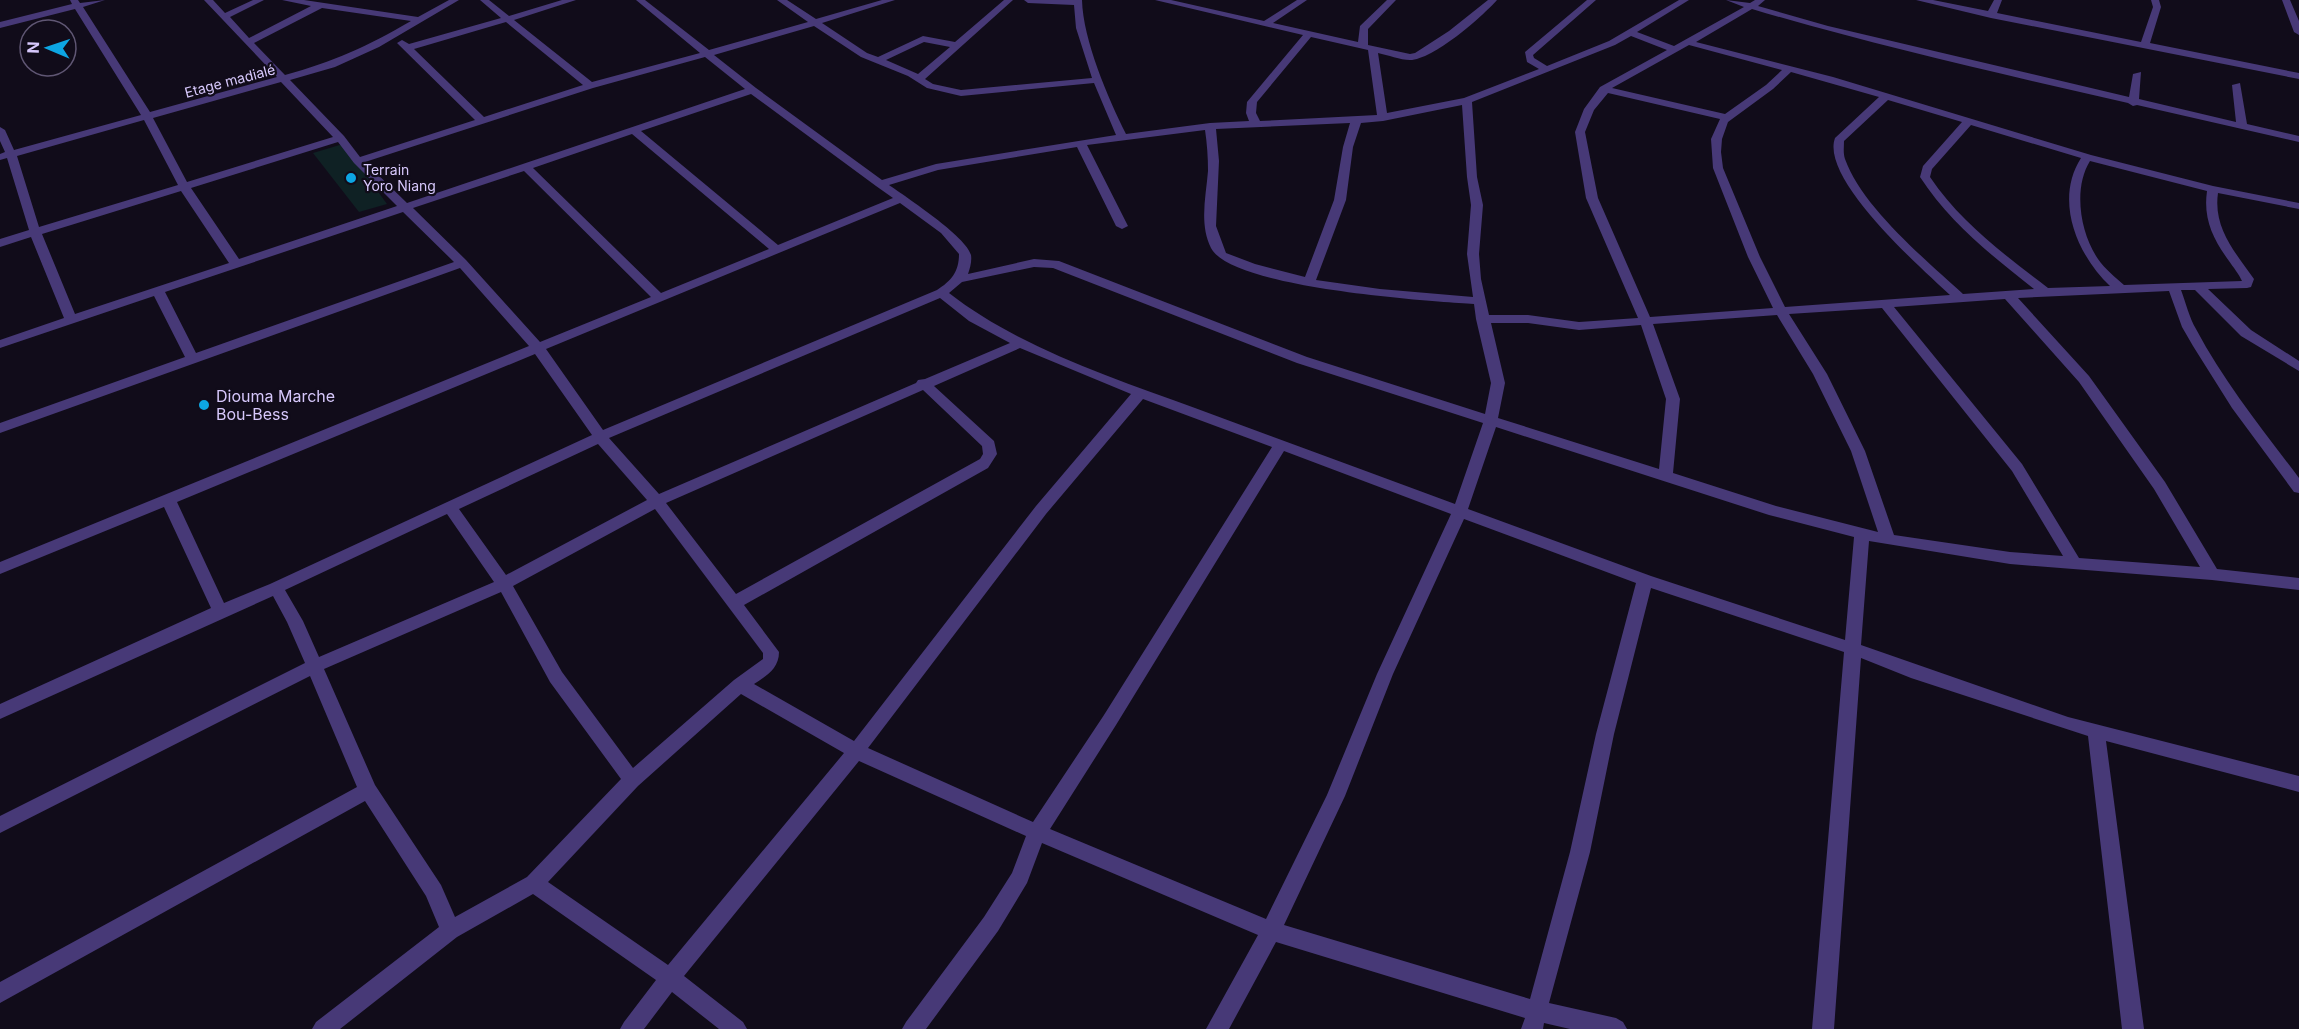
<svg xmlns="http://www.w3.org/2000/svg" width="2299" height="1029" viewBox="0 0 2299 1029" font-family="Inter,sans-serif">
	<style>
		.green { fill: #0f2124 }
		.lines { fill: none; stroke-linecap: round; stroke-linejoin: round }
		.minor { fill: #473977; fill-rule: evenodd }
		.poi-dot { fill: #0da6e3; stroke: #110c1a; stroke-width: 2 }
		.labels { text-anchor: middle; stroke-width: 4.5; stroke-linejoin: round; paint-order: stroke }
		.far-street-label { font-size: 14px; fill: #d7c8fc; stroke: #110c1a }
		.far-poi-label { font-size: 14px; fill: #d7c8fc; stroke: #110c1a; text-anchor: start }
		.poi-label { font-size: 16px; fill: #d7c8fc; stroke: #110c1a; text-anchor: start }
	</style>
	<rect width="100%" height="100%" fill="#110c1a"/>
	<path class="green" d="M 343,144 L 387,204 L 359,212 L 313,153 Z"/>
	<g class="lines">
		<path class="minor" d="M 70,0 L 78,0 L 80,3 L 105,0 L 83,7 L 150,112 L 277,77 L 204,0 L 213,0 L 225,13 L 253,0 L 264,0 L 230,17 L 249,38 L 311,6 L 282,0 L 304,0 L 418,17 L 449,0 L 459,0 L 379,47 L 335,67 L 290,80 L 344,136 L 360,157 L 475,120 L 397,43 L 402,40 L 409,44 L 501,18 L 480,0 L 489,0 L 509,16 L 562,0 L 576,0 L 514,20 L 592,82 L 700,53 L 636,0 L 645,0 L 709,50 L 808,22 L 777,0 L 787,0 L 816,19 L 882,0 L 895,0 L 822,23 L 867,53 L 878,57 L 923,36 L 955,42 L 1004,0 L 1013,0 L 925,79 L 933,84 L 961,90 L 1092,78 L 1076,28 L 1074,5 L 1028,3 L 1024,0 L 1082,0 C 1083,40 1108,98 1126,134 L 1210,123 L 1249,121 L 1246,113 L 1247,102 L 1303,35 L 1155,0 L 1171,0 L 1264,21 L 1297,0 L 1307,0 L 1273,23 L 1358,42 L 1360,26 L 1387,0 L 1396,0 L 1368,29 L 1368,45 L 1410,54 L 1415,53 L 1449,31 L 1488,0 L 1497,0 C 1482,17 1433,60 1410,60 C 1400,60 1388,55 1378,53 L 1387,113 L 1464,98 L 1539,69 L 1527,62 L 1525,52 L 1587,0 L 1596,0 L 1533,55 L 1534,58 L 1547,66 L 1609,41 L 1679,0 L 1689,0 L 1637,32 L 1674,46 L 1744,7 L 1726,0 L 1750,3 L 1755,0 L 1765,0 L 1758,6 L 1828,26 L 2129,97 L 2133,74 L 2141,72 L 2139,99 L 2236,122 L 2232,85 L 2240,83 L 2247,124 L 2299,136 L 2299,142 L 2137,105 L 2133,106 L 2128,103 C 2002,74 1876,46 1752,9 L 1696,42 L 1833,77 L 2091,155 L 2213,186 L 2299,203 L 2299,209 L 2218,193 C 2213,228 2235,252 2254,279 L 2251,287 L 2247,288 L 2208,289 L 2251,330 L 2299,361 L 2299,371 L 2241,336 L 2195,290 L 2181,290 C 2186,303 2189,317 2196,329 C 2224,382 2263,430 2299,478 L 2299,493 L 2294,492 L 2232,408 L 2193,346 L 2182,327 L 2169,291 L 2018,298 L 2089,376 L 2165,482 L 2217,569 L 2299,578 L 2299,590 L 2212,580 L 2010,564 L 1869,541 L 1861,645 L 2068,717 L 2299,776 L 2299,792 L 2106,741 L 2144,1029 L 2122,1029 L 2088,736 L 1911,678 L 1861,658 L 1834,1029 L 1812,1029 L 1844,652 L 1651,588 L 1614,734 L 1590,852 L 1549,1003 L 1616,1018 L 1623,1022 L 1627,1029 L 1570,1029 L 1544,1023 L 1543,1029 L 1521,1029 L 1525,1018 L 1276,942 L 1229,1029 L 1206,1029 L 1258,935 L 1042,843 L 1027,883 L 998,931 L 926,1029 L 902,1029 L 906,1022 L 984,917 L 1012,873 L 1026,836 L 859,761 L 684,976 L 743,1022 L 747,1029 L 719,1029 L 672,992 L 644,1029 L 620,1029 L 624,1022 L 656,980 L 533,894 L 457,937 L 340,1029 L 312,1029 L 316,1022 L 439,927 L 426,896 L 365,801 L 0,1003 L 0,982 L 357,787 L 310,676 L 0,833 L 0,816 L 305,663 L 287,622 L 273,596 L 0,719 L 0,704 L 211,608 L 164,507 L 0,574 L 0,562 L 529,346 L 460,268 L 0,433 L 0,423 L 185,357 L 154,296 L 0,348 L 0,340 L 64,318 L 31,237 L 0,247 L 0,239 L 29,230 L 7,158 L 0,160 L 0,154 L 5,152 L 0,141 L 0,127 L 5,130 L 14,150 L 141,115 L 75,9 L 0,28 L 0,22 L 72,4 ZM 322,8 L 411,21 C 368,46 333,62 285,75 L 254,43 ZM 506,22 L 583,85 L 484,117 L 414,49 ZM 814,26 L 861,57 L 908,76 L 927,88 L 961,96 L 1094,83 L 1116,135 L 936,164 L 882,180 L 756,88 L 714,55 ZM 1631,36 L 1667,50 L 1600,87 L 1584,109 L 1575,132 L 1586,198 L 1638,318 L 1579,322 L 1528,315 L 1489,315 L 1481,279 L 1479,254 L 1483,205 L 1477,177 L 1472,102 L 1615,45 ZM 1311,37 L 1368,50 L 1377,115 L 1260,121 L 1256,113 L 1257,102 ZM 924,42 L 950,47 L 918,74 L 886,60 ZM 1689,45 L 1782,70 L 1766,85 L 1725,114 L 1612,88 ZM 705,57 L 745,89 L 407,203 L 365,162 L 593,88 ZM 1791,72 L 1879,97 L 1835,138 C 1820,179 1921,268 1950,295 L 1785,307 L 1760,257 L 1723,168 L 1721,152 L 1722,139 L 1728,122 L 1773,89 ZM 281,82 L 333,137 L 187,182 L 153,118 ZM 1608,93 L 1720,119 L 1711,139 L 1713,168 L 1748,257 L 1773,308 L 1650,317 L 1598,198 L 1585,132 L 1594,110 ZM 751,94 L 876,186 L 893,198 L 778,245 L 641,131 ZM 1888,100 L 1962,122 L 1923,166 L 1920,177 C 1950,223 1991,255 2034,289 L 1963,294 C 1926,260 1862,207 1845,159 C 1843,153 1844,147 1844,141 ZM 1462,105 L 1467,177 L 1471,205 L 1467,254 L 1473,297 L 1380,289 L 1316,280 L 1346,200 L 1353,147 L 1361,123 L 1383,121 ZM 144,120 L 178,185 L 39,227 L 17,156 ZM 1350,123 L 1343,147 L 1334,200 L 1305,277 L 1255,264 L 1226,253 L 1216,226 L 1219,161 L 1216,129 ZM 1971,125 L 2081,158 C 2054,200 2077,255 2110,286 L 2048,288 C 2005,255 1961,223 1930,177 L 1932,169 ZM 1205,130 C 1207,143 1208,157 1208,171 C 1206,196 1199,224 1211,248 C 1231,288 1428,301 1474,304 L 1476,319 L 1491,383 L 1485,414 L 1307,357 L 1059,261 L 1034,259 L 968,274 C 970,268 972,261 971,255 C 967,237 906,197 889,185 L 938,170 L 1077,147 L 1116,226 L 1122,229 L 1128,226 L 1087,145 ZM 632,134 L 769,249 L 661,293 L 533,168 ZM 338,142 L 354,163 L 397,206 L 239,259 L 191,188 ZM 2090,161 L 2207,191 C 2203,219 2213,239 2229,261 C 2233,267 2239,274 2242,281 L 2124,285 C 2115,277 2105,269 2098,259 C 2080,233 2073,188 2090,161 ZM 524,171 L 651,297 L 540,342 L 466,260 L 413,208 ZM 181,191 L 229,263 L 75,314 L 42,234 ZM 900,203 L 941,233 L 959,254 C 959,272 951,281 937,290 L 603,430 L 546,349 ZM 403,212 L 454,262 L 196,353 L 165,292 ZM 1034,267 L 1053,268 L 1297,363 L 1483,423 L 1455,504 C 1368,472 1281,440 1195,408 C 1113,378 1018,347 949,293 L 962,282 ZM 940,298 L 969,321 L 1010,343 L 925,379 L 918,380 L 916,383 L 659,494 L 609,438 ZM 2005,299 L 2079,382 L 2154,489 L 2200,567 L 2079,558 L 2022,464 L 1894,307 ZM 1882,308 L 2012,471 L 2063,556 L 2010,552 L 1894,535 L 1865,451 L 1827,374 L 1789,314 ZM 1777,315 L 1813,374 L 1851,451 L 1878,532 L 1776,506 L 1673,473 L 1680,399 L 1653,324 ZM 1491,323 L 1528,323 L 1579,330 L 1641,325 L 1666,399 L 1659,469 L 1498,418 L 1505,383 ZM 1020,348 L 1131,394 L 1036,506 L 854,741 L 754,684 C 766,676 779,669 779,652 L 744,605 L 988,468 L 997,454 L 994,441 L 934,386 ZM 535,354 L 592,435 L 270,584 L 224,603 L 177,502 ZM 923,390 L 982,446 L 983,454 L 980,459 L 736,594 L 666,503 ZM 1143,399 L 1272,447 L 1104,715 L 1033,822 L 868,748 L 1046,514 ZM 1496,427 L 1769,515 L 1854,537 L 1845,640 L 1651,576 L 1468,509 ZM 598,444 L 647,500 L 506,575 L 459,509 ZM 1284,451 L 1451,514 L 1377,674 L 1327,795 L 1266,919 L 1050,829 L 1116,725 ZM 655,509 L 763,653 L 763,659 L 734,680 L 633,768 L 562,672 L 513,586 ZM 447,514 L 494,582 L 319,657 L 303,621 L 285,590 ZM 1464,519 L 1636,583 L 1596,734 L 1570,852 L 1530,999 L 1284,925 L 1345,796 L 1393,674 ZM 501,592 L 550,682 L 621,779 L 527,877 L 455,917 L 441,885 L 375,785 L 324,669 ZM 741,694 L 844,753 L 668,965 L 548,882 L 638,786 Z
			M 1916,0 L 1933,0 L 1988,11 L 1994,0 L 2002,0 L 1997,13 L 2141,42 L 2153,7 L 2151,0 L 2159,0 L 2161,7 L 2150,43 L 2299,73 L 2299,79 L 1991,18 Z
			M 2282,0 L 2290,0 L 2299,21 L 2299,35 L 2294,32 Z"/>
	</g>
	<g class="poi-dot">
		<circle cx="351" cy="178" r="6"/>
		<circle cx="204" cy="405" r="6"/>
	</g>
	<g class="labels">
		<g class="far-street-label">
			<text transform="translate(230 81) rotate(-15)" y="5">Etage madialé</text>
		</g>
		<g class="far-poi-label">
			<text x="363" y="175">Terrain<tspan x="363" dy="16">Yoro Niang</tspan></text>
		</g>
		<g class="poi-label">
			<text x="216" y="402">Diouma Marche<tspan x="216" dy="18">Bou-Bess</tspan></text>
		</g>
	</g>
	<g transform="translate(48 48) rotate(272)"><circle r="28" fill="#110c1a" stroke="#605774" stroke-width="1.5"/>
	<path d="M0-4.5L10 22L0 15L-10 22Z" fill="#0da6e3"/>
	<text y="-9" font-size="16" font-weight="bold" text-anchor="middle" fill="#d7c8fc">N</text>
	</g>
</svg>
